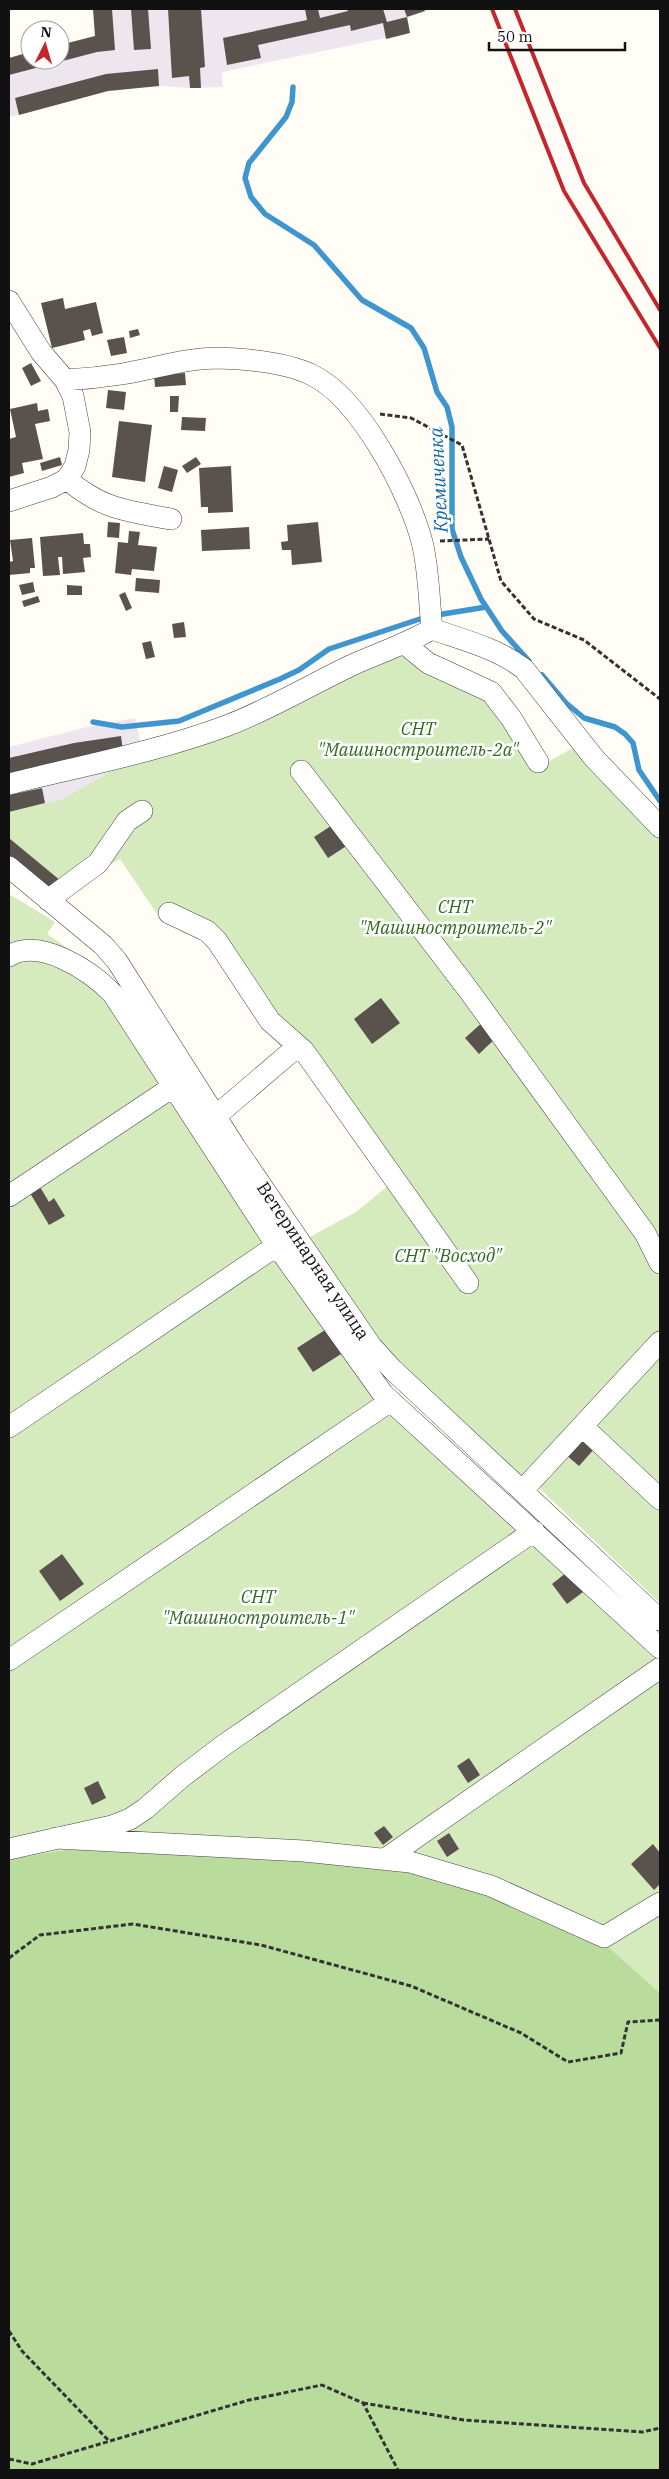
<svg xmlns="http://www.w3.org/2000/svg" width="669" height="2479" viewBox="0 0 669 2479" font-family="'IBM Plex Serif',serif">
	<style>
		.industrial { fill: #eee6ef }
		.green { fill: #d5ebbd }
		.forest { fill: #b9dc9c }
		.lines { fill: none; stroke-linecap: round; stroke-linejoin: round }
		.stream { stroke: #3f96cf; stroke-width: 5.5 }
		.building { fill: #5a524d }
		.street-casing { stroke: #444; stroke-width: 22 }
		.path { stroke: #333; stroke-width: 3; stroke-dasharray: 5 2.5; stroke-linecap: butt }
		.street { stroke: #fff; stroke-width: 21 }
		.rail { stroke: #c4262e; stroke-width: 4 }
		.labels { text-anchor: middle; stroke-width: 5; stroke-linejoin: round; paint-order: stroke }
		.park-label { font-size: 18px; font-style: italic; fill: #2f6b1f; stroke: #fff }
		.street-label { font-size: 18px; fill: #111; stroke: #fff }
		.water-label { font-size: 19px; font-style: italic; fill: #1768a6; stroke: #fff }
	</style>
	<rect width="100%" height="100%" fill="#fffdf5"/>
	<path class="industrial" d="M 93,9 L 433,9 L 407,17 L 410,33 L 222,72 L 223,87 L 190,88 L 159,86 L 108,91 L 9,117 L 9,58 L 30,52 L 30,60 L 60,60 L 60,45 L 95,36 Z
		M 135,718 L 145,760 L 125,763 L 62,799 L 9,812 L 9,747 L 87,727 Z"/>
	<path class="green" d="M 401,652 L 483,692 L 518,741 L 529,769 L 542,765 L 575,747 L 660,839 L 660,1603 L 537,1486 L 518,1473 L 382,1345 L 308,1238 L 356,1212 L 389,1185 L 300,1057 L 283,1051 L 216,950 L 194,931 L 185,934 L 159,917 L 120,859 L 76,885 L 61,881 L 9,838 L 9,812 L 62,799 L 125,763 L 205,744 L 258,725 L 266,716 Z
		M 9,894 L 55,922 L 47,934 L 116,982 L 388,1391 L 660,1637 L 660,1993 L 605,1944 L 72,1849 L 9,1859 Z"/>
	<path class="forest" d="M 72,1849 L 223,1854 L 399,1867 L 487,1891 L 605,1944 L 660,1993 L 660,2470 L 9,2470 L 9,1859 Z"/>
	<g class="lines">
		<path class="stream" d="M 293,87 L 292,102 L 286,117 L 249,163 L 245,178 L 251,197 L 265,214 L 314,245 L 362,300 L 411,328 L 424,348 L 437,392 L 447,407 L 452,427 L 452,529 L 461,557 L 481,599 L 502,631 L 529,661
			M 437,615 L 486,607
			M 542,675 L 566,703 L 584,718 L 615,727 L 625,734 L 633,743 L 639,770 L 660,801
			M 93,722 L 122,727 L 179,721 L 280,679 L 299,670 L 329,649 L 423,618"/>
	</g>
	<path class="building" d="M 93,9 L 112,9 L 115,50 L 97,52 L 9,75 L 9,58 L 30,52 L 30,60 L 60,60 L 60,45 L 95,36 Z
		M 131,9 L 148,9 L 151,49 L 134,50 Z
		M 168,9 L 201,9 L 205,67 L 200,68 L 201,88 L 190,88 L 189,76 L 172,78 Z
		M 305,9 L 318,9 L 320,18 L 348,11 L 347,9 L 383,9 L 387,22 L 407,17 L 410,33 L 386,39 L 383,23 L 351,31 L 350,25 L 258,45 L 261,58 L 227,65 L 223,38 L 307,20 Z
		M 404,9 L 424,9 L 425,11 L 407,17 Z
		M 158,69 L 159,86 L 108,91 L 19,115 L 15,98 L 106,74 Z
		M 63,298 L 65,309 L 96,302 L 103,333 L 92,336 L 90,329 L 83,331 L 85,340 L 52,348 L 41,303 Z
		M 138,329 L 140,335 L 130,338 L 129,331 Z
		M 124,337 L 127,353 L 111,356 L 107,340 Z
		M 31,363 L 41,381 L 31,386 L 22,368 Z
		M 185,373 L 186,385 L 155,387 L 154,375 Z
		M 108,390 L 126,392 L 124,410 L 106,408 Z
		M 170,396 L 179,396 L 178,412 L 170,412 Z
		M 37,403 L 38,411 L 48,409 L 50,421 L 35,424 L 43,459 L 22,463 L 24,473 L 9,477 L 9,439 L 16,437 L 10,409 Z
		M 182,417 L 206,418 L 205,431 L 181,430 Z
		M 119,421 L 152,425 L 145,482 L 112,477 Z
		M 60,457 L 62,465 L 42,471 L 40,463 Z
		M 196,457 L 201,464 L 187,473 L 182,466 Z
		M 164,466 L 178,470 L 172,492 L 158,488 Z
		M 231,466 L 233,512 L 208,513 L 208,507 L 201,507 L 199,468 Z
		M 108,522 L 120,523 L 119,538 L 107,537 Z
		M 318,522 L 322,562 L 292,565 L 291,550 L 282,550 L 281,542 L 288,541 L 287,525 Z
		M 249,527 L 250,549 L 202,551 L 201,530 Z
		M 129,531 L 140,532 L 138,545 L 157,547 L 154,571 L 132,569 L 131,575 L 115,573 L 118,542 L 128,543 Z
		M 83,533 L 84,544 L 90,544 L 91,557 L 83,558 L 85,572 L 63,574 L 62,557 L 58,557 L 60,575 L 43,576 L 40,537 Z
		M 32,538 L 35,568 L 30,568 L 30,573 L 9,575 L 9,562 L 13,561 L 10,540 Z
		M 136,578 L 160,580 L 159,593 L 135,591 Z
		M 33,582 L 35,592 L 22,595 L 19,585 Z
		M 67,585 L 82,586 L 82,595 L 67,595 Z
		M 125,592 L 132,608 L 126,611 L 119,595 Z
		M 38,596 L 40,602 L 24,607 L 22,601 Z
		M 184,622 L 186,637 L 174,638 L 172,624 Z
		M 151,641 L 155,657 L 146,659 L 142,643 Z
		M 121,736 L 123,751 L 9,776 L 9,758 L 74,743 Z
		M 42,788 L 45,803 L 9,812 L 9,795 Z
		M 337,822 L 351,843 L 328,858 L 314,837 Z
		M 9,838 L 61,881 L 51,893 L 9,856 Z
		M 381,998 L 400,1023 L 372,1044 L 354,1019 Z
		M 484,1021 L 498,1036 L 479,1054 L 465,1038 Z
		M 40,1187 L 49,1202 L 54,1198 L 65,1216 L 49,1225 L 30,1193 Z
		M 325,1330 L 341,1354 L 313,1372 L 297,1348 Z
		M 581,1435 L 595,1448 L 579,1466 L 565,1454 Z
		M 62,1554 L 84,1584 L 60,1601 L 39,1571 Z
		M 567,1572 L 583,1592 L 567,1604 L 552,1584 Z
		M 469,1758 L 480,1775 L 468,1783 L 457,1766 Z
		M 98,1781 L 106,1798 L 92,1805 L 84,1788 Z
		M 384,1826 L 393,1837 L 383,1845 L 374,1833 Z
		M 449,1833 L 459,1849 L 447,1857 L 437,1841 Z
		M 653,1844 L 660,1853 L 660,1884 L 654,1890 L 631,1864 Z"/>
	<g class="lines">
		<defs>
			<path id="street" d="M 9,301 L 41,352 L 65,380 L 73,396 L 80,432 L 79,450 L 75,466 L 67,479 L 52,487 L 9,501
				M 65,380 C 84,379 103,377 122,374 C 154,369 185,358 219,358 C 248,359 286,362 312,375 C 360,398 409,492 422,542 C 429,570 429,601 432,629
				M 67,479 C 101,509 127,511 171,519
				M 405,644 L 428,663 L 491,692 L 511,718 L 538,762
				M 301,771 L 467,988 L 629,1211 L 645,1233 L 660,1263
				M 9,784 C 81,766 156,752 226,726 C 269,710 310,685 352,665 C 379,653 406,644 432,629 C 463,640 497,648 524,669 L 594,758 L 660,827
				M 9,867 L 103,945 L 117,961 L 235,1147 L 371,1346 L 392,1369 L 660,1620
				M 48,900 L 98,863 L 127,821 L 142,811
				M 169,913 L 207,931 L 217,941 L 270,1021 L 304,1051 L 468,1283
				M 9,956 C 40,937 91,971 113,994 L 277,1246 L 383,1394 L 660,1648
				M 216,1116 L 298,1046
				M 9,1196 L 174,1086
				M 582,1426 L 660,1499
				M 9,1427 L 288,1238
				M 522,1491 L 660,1342
				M 9,1660 L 389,1402
				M 56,1838 L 304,1851 L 410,1862 L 491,1886 L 604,1937 L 660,1903
				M 9,1849 L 112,1826 L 130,1819 L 145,1809 L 183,1776 L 224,1745 L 534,1531
				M 385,1859 L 660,1668"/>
		</defs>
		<use href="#street" class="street-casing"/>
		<path class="path" d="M 380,414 L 411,418 L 462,445 L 501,581 L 534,619 L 584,640 L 660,699
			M 440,541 L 489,539
			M 9,1958 L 40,1935 L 133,1924 L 261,1945 L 411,1986 L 521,2033 L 568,2062 L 621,2053 L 628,2022 L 660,2020
			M 9,2331 L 22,2351 L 109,2441
			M 363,2403 L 464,2420 L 642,2432 L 660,2428
			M 9,2459 L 32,2464 L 249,2400 L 322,2385 L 363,2403 L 398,2470"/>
		<use href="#street" class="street"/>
		<path class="rail" d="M 492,9 L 564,191 L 660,348
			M 515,9 L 584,183 L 660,310"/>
	</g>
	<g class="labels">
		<g class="park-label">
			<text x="418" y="735">СНТ<tspan x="418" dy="21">"Машиностроитель-2а"</tspan></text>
			<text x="455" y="913">СНТ<tspan x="455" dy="21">"Машиностроитель-2"</tspan></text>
			<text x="448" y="1262">СНТ "Восход"</text>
			<text x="258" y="1603">СНТ<tspan x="258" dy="21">"Машиностроитель-1"</tspan></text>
		</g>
		<g class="street-label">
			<text transform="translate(313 1261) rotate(56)" y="6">Ветеринарная улица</text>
		</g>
		<g class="water-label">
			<text transform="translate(438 480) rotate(-93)" y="7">Кремиченка</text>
		</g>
	</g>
	<rect width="669" height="2479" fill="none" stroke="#111111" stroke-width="20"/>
	<g transform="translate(45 45) rotate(5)"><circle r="24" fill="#ffffff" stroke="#a0a0a0"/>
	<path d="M0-4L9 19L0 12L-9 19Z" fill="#c4262e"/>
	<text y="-8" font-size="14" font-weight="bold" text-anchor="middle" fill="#111111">N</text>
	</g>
	<path d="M489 42v8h136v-8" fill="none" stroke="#111111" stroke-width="2.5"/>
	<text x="497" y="42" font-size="15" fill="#111111" stroke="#ffffff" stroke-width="4" paint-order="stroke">50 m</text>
</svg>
